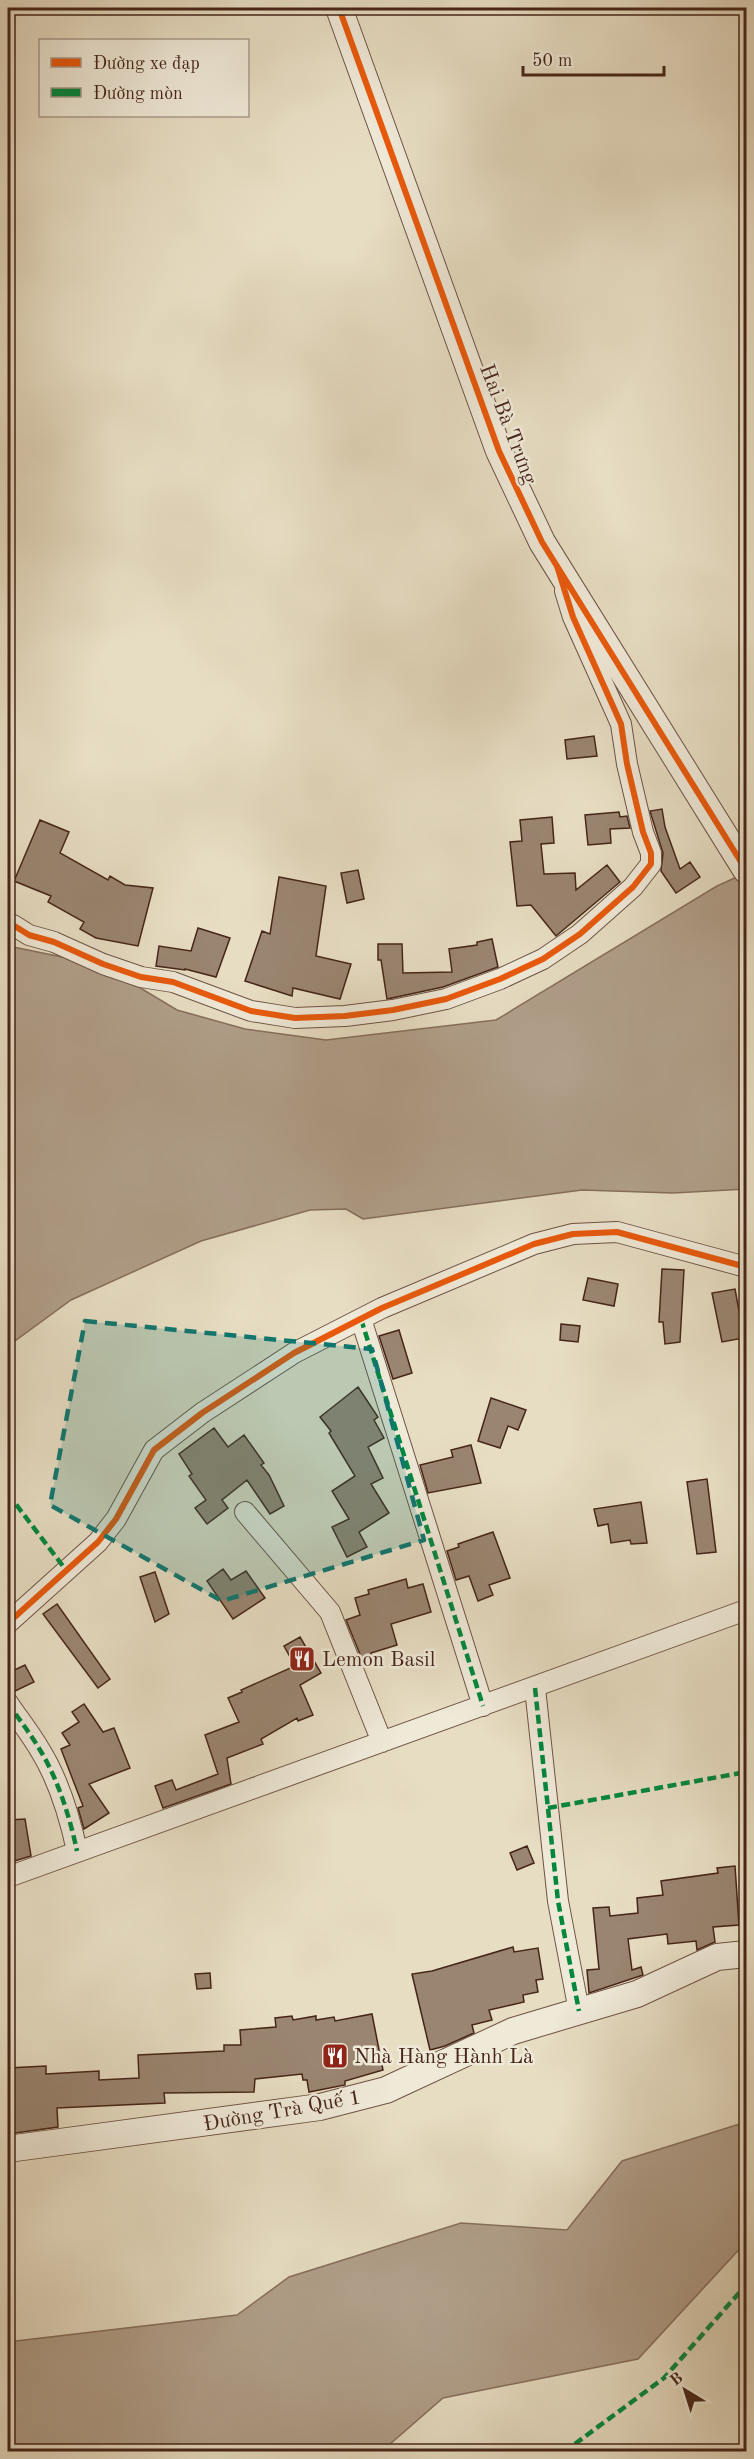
<svg xmlns="http://www.w3.org/2000/svg" width="754" height="2459" viewBox="0 0 754 2459" font-family="'Old Standard TT',serif">
	<style>
		.water { fill: #b09e89; stroke: #866e5c; stroke-width: 1.5 }
		.building { fill: #9a8571; stroke: #462518; stroke-width: 1.5 }
		.lines { fill: none; stroke-linecap: round; stroke-linejoin: round }
		.minor-casing { stroke: #6e5343; stroke-width: 22 }
		.tertiary-casing { stroke: #6e5343; stroke-width: 28 }
		.minor { stroke: #efe9d8; stroke-width: 20 }
		.tertiary { stroke: #efe9d8; stroke-width: 26 }
		.quiet { stroke: #00873e; stroke-width: 4.5; stroke-dasharray: 9 4.5; stroke-linecap: butt }
		.cycleway-casing { stroke: #efe9d8; stroke-width: 10 }
		.cycleway { stroke: #e8590c; stroke-width: 6 }
		.marked { fill: #0f766e; fill-opacity: 0.2; stroke: #0f766e; stroke-width: 4.5; stroke-dasharray: 12 8; stroke-linejoin: round }
		.labels { text-anchor: middle; stroke-width: 5; stroke-linejoin: round; paint-order: stroke }
		.street-label { font-size: 21px; fill: #462518; stroke: #efe9d8 }
		.poi-label { font-size: 21px; fill: #462518; stroke: #efe9d8; text-anchor: start }
	</style>
	<rect width="100%" height="100%" fill="#e7ddc3"/>
	<filter id="stains"><feTurbulence type="fractalNoise" baseFrequency=".00333" numOctaves="4"/><feColorMatrix values="0 0 0 0 .2 0 0 0 0 .09 0 0 0 0 .02 0 0 0 .5 -.17"/></filter>
	<radialGradient id="worn" r=".72"><stop offset=".6" stop-color="#630" stop-opacity="0"/><stop offset="1" stop-color="#630" stop-opacity=".3"/></radialGradient>
	<path class="water" d="M 746,873 L 746,1189 L 673,1193 L 582,1190 L 363,1219 L 346,1209 L 310,1210 L 201,1241 L 71,1300 L 8,1346 L 8,946 L 72,959 L 117,974 L 177,1010 L 245,1029 L 326,1040 L 496,1020 L 717,886 Z
		M 746,2122 L 746,2242 L 638,2359 L 443,2398 L 382,2451 L 8,2451 L 8,2342 L 237,2315 L 289,2277 L 461,2223 L 567,2230 L 622,2161 Z"/>
	<path class="building" d="M 594,736 L 597,756 L 567,759 L 565,740 Z
		M 662,809 L 665,827 L 680,869 L 690,862 L 700,877 L 676,893 L 661,871 L 663,853 L 650,811 Z
		M 619,812 L 620,817 L 627,816 L 630,828 L 610,829 L 611,843 L 588,845 L 585,815 Z
		M 552,817 L 554,843 L 541,844 L 544,874 L 575,873 L 576,890 L 607,865 L 620,882 L 556,936 L 531,905 L 517,906 L 510,842 L 522,841 L 520,820 Z
		M 40,820 L 69,832 L 60,853 L 108,880 L 110,876 L 125,885 L 153,888 L 138,946 L 96,938 L 80,929 L 84,922 L 48,902 L 51,896 L 14,881 Z
		M 358,870 L 364,899 L 347,903 L 341,873 Z
		M 279,877 L 326,886 L 316,956 L 351,964 L 340,999 L 293,988 L 292,996 L 245,981 L 262,931 L 270,934 Z
		M 198,928 L 230,938 L 216,977 L 185,969 L 185,970 L 156,966 L 159,946 L 191,951 Z
		M 492,939 L 498,967 L 443,987 L 387,999 L 381,960 L 378,960 L 378,944 L 402,944 L 403,973 L 452,972 L 449,949 L 477,945 L 477,942 Z
		M 662,1269 L 684,1270 L 680,1342 L 665,1344 L 663,1322 L 659,1322 Z
		M 588,1278 L 618,1284 L 614,1306 L 583,1300 Z
		M 735,1289 L 744,1338 L 722,1342 L 712,1293 Z
		M 561,1324 L 580,1326 L 578,1342 L 560,1340 Z
		M 399,1330 L 412,1373 L 393,1379 L 379,1336 Z
		M 358,1387 L 378,1417 L 374,1420 L 384,1438 L 368,1447 L 383,1478 L 371,1484 L 389,1513 L 359,1532 L 367,1547 L 347,1557 L 332,1527 L 349,1519 L 332,1491 L 355,1476 L 329,1433 L 331,1431 L 320,1417 Z
		M 491,1398 L 526,1410 L 518,1430 L 508,1426 L 500,1448 L 478,1441 Z
		M 214,1428 L 228,1447 L 244,1435 L 264,1463 L 261,1465 L 269,1475 L 284,1506 L 270,1514 L 247,1480 L 222,1500 L 228,1508 L 207,1524 L 195,1508 L 206,1500 L 189,1476 L 192,1474 L 179,1454 Z
		M 471,1445 L 481,1483 L 428,1493 L 420,1465 L 453,1457 L 451,1450 Z
		M 707,1479 L 716,1552 L 697,1554 L 687,1482 Z
		M 641,1502 L 647,1543 L 631,1544 L 630,1540 L 611,1543 L 608,1524 L 598,1526 L 594,1509 Z
		M 493,1532 L 510,1578 L 489,1585 L 493,1595 L 478,1601 L 469,1576 L 456,1580 L 447,1551 L 459,1547 L 458,1544 Z
		M 223,1569 L 231,1580 L 246,1571 L 265,1598 L 233,1619 L 207,1581 Z
		M 155,1572 L 169,1614 L 155,1622 L 140,1577 Z
		M 406,1579 L 408,1588 L 423,1584 L 431,1612 L 391,1624 L 397,1645 L 371,1653 L 372,1655 L 362,1659 L 346,1620 L 360,1615 L 355,1598 L 369,1594 L 368,1590 Z
		M 57,1604 L 110,1679 L 98,1688 L 43,1614 Z
		M 300,1637 L 321,1673 L 300,1685 L 313,1715 L 298,1721 L 297,1718 L 261,1739 L 263,1744 L 227,1758 L 231,1784 L 163,1808 L 155,1786 L 172,1780 L 176,1790 L 218,1774 L 205,1735 L 239,1722 L 228,1698 L 242,1692 L 241,1690 L 295,1666 L 284,1646 Z
		M 25,1665 L 34,1682 L 13,1692 L 8,1691 L 8,1673 Z
		M 84,1704 L 103,1732 L 114,1728 L 130,1768 L 89,1784 L 109,1813 L 84,1829 L 78,1808 L 83,1806 L 61,1749 L 70,1745 L 62,1733 L 79,1722 L 72,1712 Z
		M 25,1819 L 31,1856 L 8,1863 L 8,1820 Z
		M 527,1846 L 534,1863 L 517,1870 L 510,1853 Z
		M 735,1866 L 739,1925 L 713,1927 L 715,1942 L 697,1950 L 696,1941 L 668,1944 L 667,1934 L 628,1939 L 632,1970 L 641,1967 L 643,1975 L 589,1993 L 587,1970 L 599,1969 L 593,1908 L 609,1907 L 610,1916 L 638,1913 L 637,1898 L 663,1895 L 661,1881 L 718,1873 L 717,1868 Z
		M 513,1947 L 514,1952 L 538,1948 L 543,1979 L 536,1980 L 538,1992 L 523,1995 L 524,2002 L 489,2010 L 492,2020 L 472,2025 L 474,2033 L 445,2046 L 430,2050 L 412,1974 L 432,1971 Z
		M 210,1973 L 211,1988 L 197,1989 L 195,1974 Z
		M 372,2014 L 383,2070 L 345,2081 L 345,2085 L 309,2092 L 307,2080 L 303,2080 L 302,2074 L 255,2079 L 254,2092 L 164,2093 L 165,2103 L 57,2108 L 58,2127 L 8,2134 L 8,2068 L 46,2066 L 46,2074 L 99,2071 L 99,2080 L 139,2078 L 138,2055 L 224,2051 L 224,2045 L 241,2045 L 240,2030 L 276,2027 L 275,2018 L 292,2016 L 293,2020 L 316,2016 L 316,2020 L 334,2017 L 335,2021 Z"/>
	<g class="lines">
		<defs>
			<path id="minor" d="M 8,925 L 13,925 L 29,935 L 54,942 L 103,964 L 141,977 L 173,982 L 251,1011 L 295,1018 L 345,1016 L 393,1010 L 446,999 L 500,979 L 543,959 L 580,934 L 633,887 L 651,864 L 651,853 L 643,832 L 627,764 L 621,724 L 573,617 L 565,591
				M 361,1319 L 483,1706
				M 245,1512 L 330,1612 L 382,1742
				M 8,1623 L 98,1542 L 116,1519 L 154,1450 L 202,1413 L 294,1353 L 382,1308 L 534,1244 L 573,1234 L 617,1232 L 746,1267
				M 535,1688 L 558,1901 L 579,2011
				M 8,1703 C 18,1718 30,1733 40,1750 C 58,1779 70,1818 77,1851
				M 8,1877 L 746,1610"/>
			<path id="tertiary" d="M 339,8 L 499,451 L 542,542 L 746,870
				M 8,2149 L 320,2107 L 386,2090 L 513,2031 L 637,1994 L 717,1957 L 746,1954"/>
		</defs>
		<use href="#minor" class="minor-casing"/>
		<use href="#tertiary" class="tertiary-casing"/>
		<use href="#minor" class="minor"/>
		<use href="#tertiary" class="tertiary"/>
		<path class="quiet" d="M 361,1319 L 483,1706
			M 8,1494 L 66,1570
			M 535,1688 L 558,1901 L 579,2011
			M 8,1703 C 18,1718 30,1733 40,1750 C 58,1779 70,1818 77,1851
			M 548,1808 L 746,1772
			M 564,2452 L 664,2378 L 746,2285"/>
		<defs>
			<path id="cycleway" d="M 339,8 L 499,451 L 542,542 L 746,870
				M 8,925 L 13,925 L 29,935 L 54,942 L 103,964 L 141,977 L 173,982 L 251,1011 L 295,1018 L 345,1016 L 393,1010 L 446,999 L 500,979 L 543,959 L 580,934 L 633,887 L 651,864 L 651,853 L 643,832 L 627,764 L 621,724 L 573,617 L 557,566
				M 8,1623 L 98,1542 L 116,1519 L 154,1450 L 202,1413 L 294,1353 L 382,1308 L 534,1244 L 573,1234 L 617,1232 L 746,1267"/>
		</defs>
		<use href="#cycleway" class="cycleway-casing"/>
		<use href="#cycleway" class="cycleway"/>
	</g>
	<path class="marked" d="M 85,1321 L 372,1349 L 424,1540 L 222,1601 L 50,1505 Z"/>
	<defs>
		<symbol id="restaurant-square" viewBox="-11 -11 22 22"><rect x="-9" y="-9" width="18" height="18" rx="4" fill="#8f2418" stroke="#efe9d8"/><path d="M-5-6h1v4h1v-4h1v4h1v-4h1v5L-1.5 .5V6h-2V.5L-5-1ZM5-6V6H3V1.5H1.5Q1.5-4 5-6Z" fill="#fff"/></symbol>
	</defs>
	<g fill-rule="evenodd">
		<use href="#restaurant-square" x="287" y="1644" width="30" height="30"/>
		<use href="#restaurant-square" x="320" y="2041" width="30" height="30"/>
	</g>
	<g class="labels">
		<g class="street-label">
			<text transform="translate(509 424) rotate(69)" y="7">Hai Bà Trưng</text>
			<text transform="translate(282 2110) rotate(-10)" y="7">Đường Trà Quế 1</text>
		</g>
		<g class="poi-label">
			<text x="322" y="1666">Lemon Basil</text>
			<text x="354" y="2063">Nhà Hàng Hành Là</text>
		</g>
	</g>
	<rect width="754" height="2459" fill="none" stroke="#e7ddc3" stroke-width="30"/>
	<rect x="9" y="9" width="736" height="2441" fill="none" stroke="#462518" stroke-width="3"/>
	<rect x="15" y="15" width="724" height="2429" fill="none" stroke="#462518" stroke-width="1.5"/>
	<rect x="39" y="39" width="210" height="78" fill="#efe9d8" stroke="#ab9b8b" stroke-width="1.5"/>
	<rect x="51" y="58" width="30" height="9" fill="#e8590c" stroke="#ab9b8b" stroke-width="1.5"/>
	<text x="93" y="69" font-size="18" fill="#462518">Đường xe đạp</text>
	<rect x="51" y="88" width="30" height="9" fill="#00873e" stroke="#ab9b8b" stroke-width="1.5"/>
	<text x="93" y="99" font-size="18" fill="#462518">Đường mòn</text>
	<g transform="translate(685 2390) rotate(322)" stroke="#efe9d8" stroke-width="4.5" paint-order="stroke">
	<path d="M0-4.5L10 22L0 15L-10 22Z" fill="#462518"/>
	<text y="-9" font-size="16" font-weight="bold" text-anchor="middle" fill="#462518">B</text>
	</g>
	<path d="M523 66v9h141v-9" fill="none" stroke="#462518" stroke-width="3"/>
	<text x="532" y="66" font-size="18" fill="#462518" stroke="#efe9d8" stroke-width="4.5" paint-order="stroke">50 m</text>
	<rect width="100%" height="100%" filter="url(#stains)"/>
	<rect width="100%" height="100%" fill="url(#worn)"/>
</svg>
